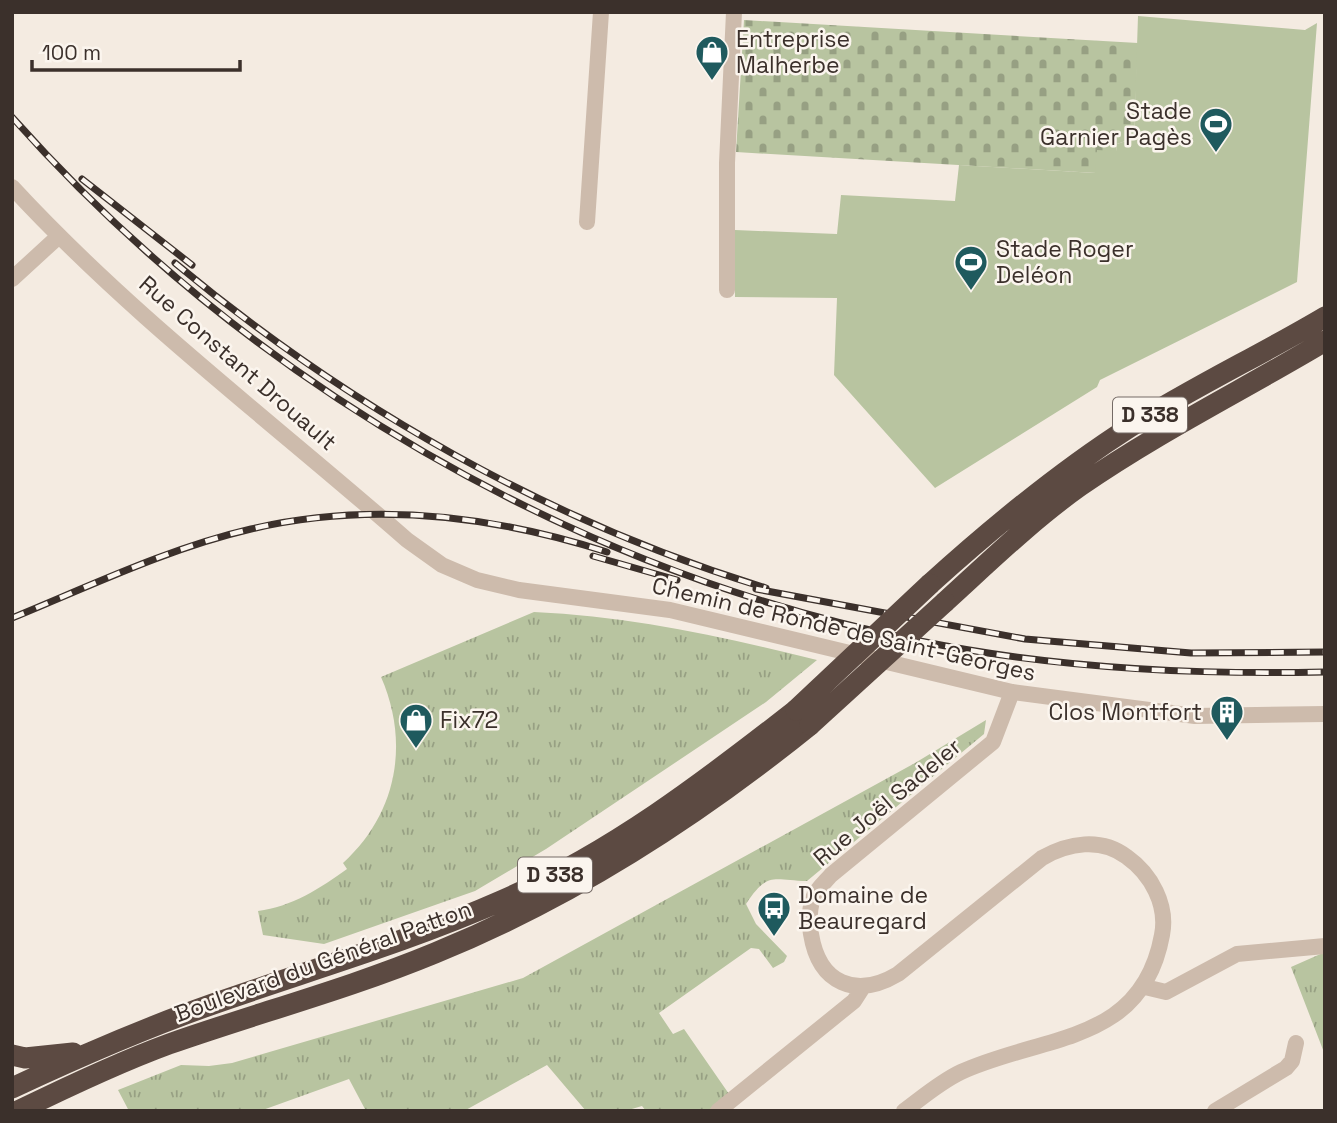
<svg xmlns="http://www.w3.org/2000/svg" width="1337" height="1123" viewBox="0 0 1337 1123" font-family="'Space Grotesk',sans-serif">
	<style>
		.grass { fill: url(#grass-tufts) }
		.cemetery { fill: url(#cemetery-stones) }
		.garden { fill: #b8c4a0 }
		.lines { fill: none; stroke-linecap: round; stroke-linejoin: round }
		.minor { stroke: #cdbbac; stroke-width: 16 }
		.highway { stroke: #5c4a42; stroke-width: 21 }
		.rail-casing { stroke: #3b302b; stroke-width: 7 }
		.rail { stroke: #fbf5ee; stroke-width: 4.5; stroke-dasharray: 13; stroke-linecap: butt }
		.highway-bridge { stroke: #5c4a42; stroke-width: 21 }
		.labels { text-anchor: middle; stroke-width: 5; stroke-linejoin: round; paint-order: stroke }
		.shield { fill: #fbf5ee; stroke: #756b66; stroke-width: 2 }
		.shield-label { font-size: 21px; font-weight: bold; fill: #3b302b }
		.poi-label { font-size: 23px; fill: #3b302b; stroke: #fbf5ee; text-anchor: start }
		.street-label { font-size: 23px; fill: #3b302b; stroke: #fbf5ee }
	</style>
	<defs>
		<pattern id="grass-tufts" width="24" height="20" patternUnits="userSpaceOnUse" patternTransform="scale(1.75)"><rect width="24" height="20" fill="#b8c4a0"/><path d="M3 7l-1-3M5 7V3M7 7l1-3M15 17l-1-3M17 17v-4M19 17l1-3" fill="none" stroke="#97a083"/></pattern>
		<pattern id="cemetery-stones" width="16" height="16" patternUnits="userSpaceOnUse" patternTransform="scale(1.75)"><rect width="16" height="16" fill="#b8c4a0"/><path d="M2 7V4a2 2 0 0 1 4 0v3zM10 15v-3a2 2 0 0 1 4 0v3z" fill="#97a083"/></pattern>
	</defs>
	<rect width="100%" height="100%" fill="#f4ebe1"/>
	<path class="grass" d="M 534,612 C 631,616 723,637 817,660 L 766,702 L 546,849 L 475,891 L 324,944 L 263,935 L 258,911 C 291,907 321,888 347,869 L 343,863 C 397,814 410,743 381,677 Z
		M 986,720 L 984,734 L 807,881 C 772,880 768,871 746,904 L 756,924 L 787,956 L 784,962 L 773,968 L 759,949 L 751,948 L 659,1013 L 673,1034 L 684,1029 L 729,1094 L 708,1111 L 646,1111 L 642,1106 L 625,1111 L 586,1111 L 547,1065 L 464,1111 L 366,1111 L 349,1079 L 260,1111 L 129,1111 L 118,1090 L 181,1065 L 209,1066 L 232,1063 L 523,978 L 915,763 Z
		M 1325,952 L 1325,1055 L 1291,967 Z"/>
	<path class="cemetery" d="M 744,20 L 1138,43 L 1134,138 L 1117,144 L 1116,151 L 1096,173 L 736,152 Z"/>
	<path class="garden" d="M 1138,16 L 1305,30 L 1317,23 L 1297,282 L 1100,380 L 1097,387 L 935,488 L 834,375 L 837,298 L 735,297 L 735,230 L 837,234 L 841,195 L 955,201 L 959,165 L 1095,173 L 1097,150 L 1116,151 L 1117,144 L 1134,138 Z"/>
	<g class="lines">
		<path class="minor" d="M 12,187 C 132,317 275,424 407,540 L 442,565 L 477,580 L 519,590 L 670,610 L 1012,692 L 1195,716 L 1325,714
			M 587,222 L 601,12
			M 12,279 L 59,236
			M 727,290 L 727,163 L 734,12
			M 1145,987 L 1166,992 L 1237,954 L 1325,946
			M 718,1111 L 854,1001 L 863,987
			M 904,1111 C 923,1097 940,1082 961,1072 C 1044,1034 1142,1045 1162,935 C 1168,905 1151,874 1127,857 C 1101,837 1068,843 1042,858 L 898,974 C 856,999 819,984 811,934 C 809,923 809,907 814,896 C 817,889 826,881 831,875 L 993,742 L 1012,692
			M 1215,1111 L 1286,1068 L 1292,1061 L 1296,1043"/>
		<path class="highway" d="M 930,584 C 993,527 1058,473 1130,427 C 1193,387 1261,355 1325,317
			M 945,602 C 989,562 1032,520 1080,486 C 1158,432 1243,390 1325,341
			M 12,1055 L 25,1058 L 73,1053
			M 12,1088 C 78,1057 145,1028 213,1004 C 310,970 408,942 503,900 C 611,853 704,782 796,710
			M 18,1111 C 67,1087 117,1063 169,1044 C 257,1013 348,989 435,953 C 573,897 695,818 810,725"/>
		<defs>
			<path id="rail" d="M 12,117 C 247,381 572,571 920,641 C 1053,668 1189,675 1325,672
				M 82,179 L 192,265
				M 175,263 C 348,407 550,522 766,588
				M 593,556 L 677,580
				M 756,589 L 1025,639 L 1191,653 L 1325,652
				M 12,618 C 90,586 169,548 251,529 C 371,501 491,515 607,552"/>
		</defs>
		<use href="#rail" class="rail-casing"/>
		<use href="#rail" class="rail"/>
		<path class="highway-bridge" d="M 796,710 L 930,584
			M 810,725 L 945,602"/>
	</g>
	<defs>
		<symbol id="shop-pin" viewBox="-11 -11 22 30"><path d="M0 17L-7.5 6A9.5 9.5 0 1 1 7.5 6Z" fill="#1f5a5e" stroke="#fbf5ee"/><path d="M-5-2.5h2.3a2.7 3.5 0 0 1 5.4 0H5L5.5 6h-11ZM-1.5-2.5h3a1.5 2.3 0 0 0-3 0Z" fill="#fff"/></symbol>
		<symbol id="stadium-pin" viewBox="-11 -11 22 30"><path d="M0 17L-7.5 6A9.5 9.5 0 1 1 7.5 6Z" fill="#1f5a5e" stroke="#fbf5ee"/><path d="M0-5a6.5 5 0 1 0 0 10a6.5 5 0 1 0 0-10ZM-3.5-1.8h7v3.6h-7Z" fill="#fff"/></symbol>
		<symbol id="building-pin" viewBox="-11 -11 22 30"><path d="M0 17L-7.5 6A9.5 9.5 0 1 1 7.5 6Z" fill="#1f5a5e" stroke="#fbf5ee"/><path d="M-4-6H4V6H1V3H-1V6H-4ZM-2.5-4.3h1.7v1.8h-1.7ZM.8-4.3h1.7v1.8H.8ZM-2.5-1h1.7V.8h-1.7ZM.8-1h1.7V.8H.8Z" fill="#fff"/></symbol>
		<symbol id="bus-pin" viewBox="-11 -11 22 30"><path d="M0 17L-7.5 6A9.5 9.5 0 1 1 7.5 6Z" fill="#1f5a5e" stroke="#fbf5ee"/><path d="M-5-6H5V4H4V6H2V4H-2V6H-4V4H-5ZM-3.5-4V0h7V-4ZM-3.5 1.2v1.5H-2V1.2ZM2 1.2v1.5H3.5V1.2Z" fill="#fff"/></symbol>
	</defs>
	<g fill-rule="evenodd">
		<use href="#shop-pin" x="693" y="33" width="38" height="52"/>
		<use href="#stadium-pin" x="1197" y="105" width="38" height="52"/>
		<use href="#stadium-pin" x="952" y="243" width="38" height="52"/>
		<use href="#building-pin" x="1208" y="693" width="38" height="52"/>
		<use href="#shop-pin" x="397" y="701" width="38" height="52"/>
		<use href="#bus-pin" x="755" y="889" width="38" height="52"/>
	</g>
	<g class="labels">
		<g class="shield">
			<rect x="1113" y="397.5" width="74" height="35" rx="5"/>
			<rect x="518" y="857.5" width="74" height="35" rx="5"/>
		</g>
		<g class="shield-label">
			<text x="1150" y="422">D 338</text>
			<text x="555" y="882">D 338</text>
		</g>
		<g class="poi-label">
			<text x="736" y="47">Entreprise<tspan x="736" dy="26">Malherbe</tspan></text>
			<text x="1192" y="119" text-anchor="end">Stade<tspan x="1192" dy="26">Garnier Pagès</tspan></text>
			<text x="996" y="257">Stade Roger<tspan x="996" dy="26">Deléon</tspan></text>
			<text x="1202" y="720" text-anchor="end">Clos Montfort</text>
			<text x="440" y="728">Fix72</text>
			<text x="798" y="903">Domaine de<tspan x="798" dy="26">Beauregard</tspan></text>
		</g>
		<g class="street-label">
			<text transform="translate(238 363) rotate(41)" y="8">Rue Constant Drouault</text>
			<text transform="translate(844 629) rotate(13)" y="8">Chemin de Ronde de Saint-Georges</text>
			<text transform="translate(887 802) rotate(-40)" y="8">Rue Joël Sadeler</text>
			<text transform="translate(323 961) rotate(-20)" y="8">Boulevard du Général Patton</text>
		</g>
	</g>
	<rect width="1337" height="1123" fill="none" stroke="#3b302b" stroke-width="28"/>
	<path d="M32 60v10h208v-10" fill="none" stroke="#3b302b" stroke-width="3.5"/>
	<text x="42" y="60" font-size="21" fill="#3b302b" stroke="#fbf5ee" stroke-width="5" paint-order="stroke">100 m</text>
</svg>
